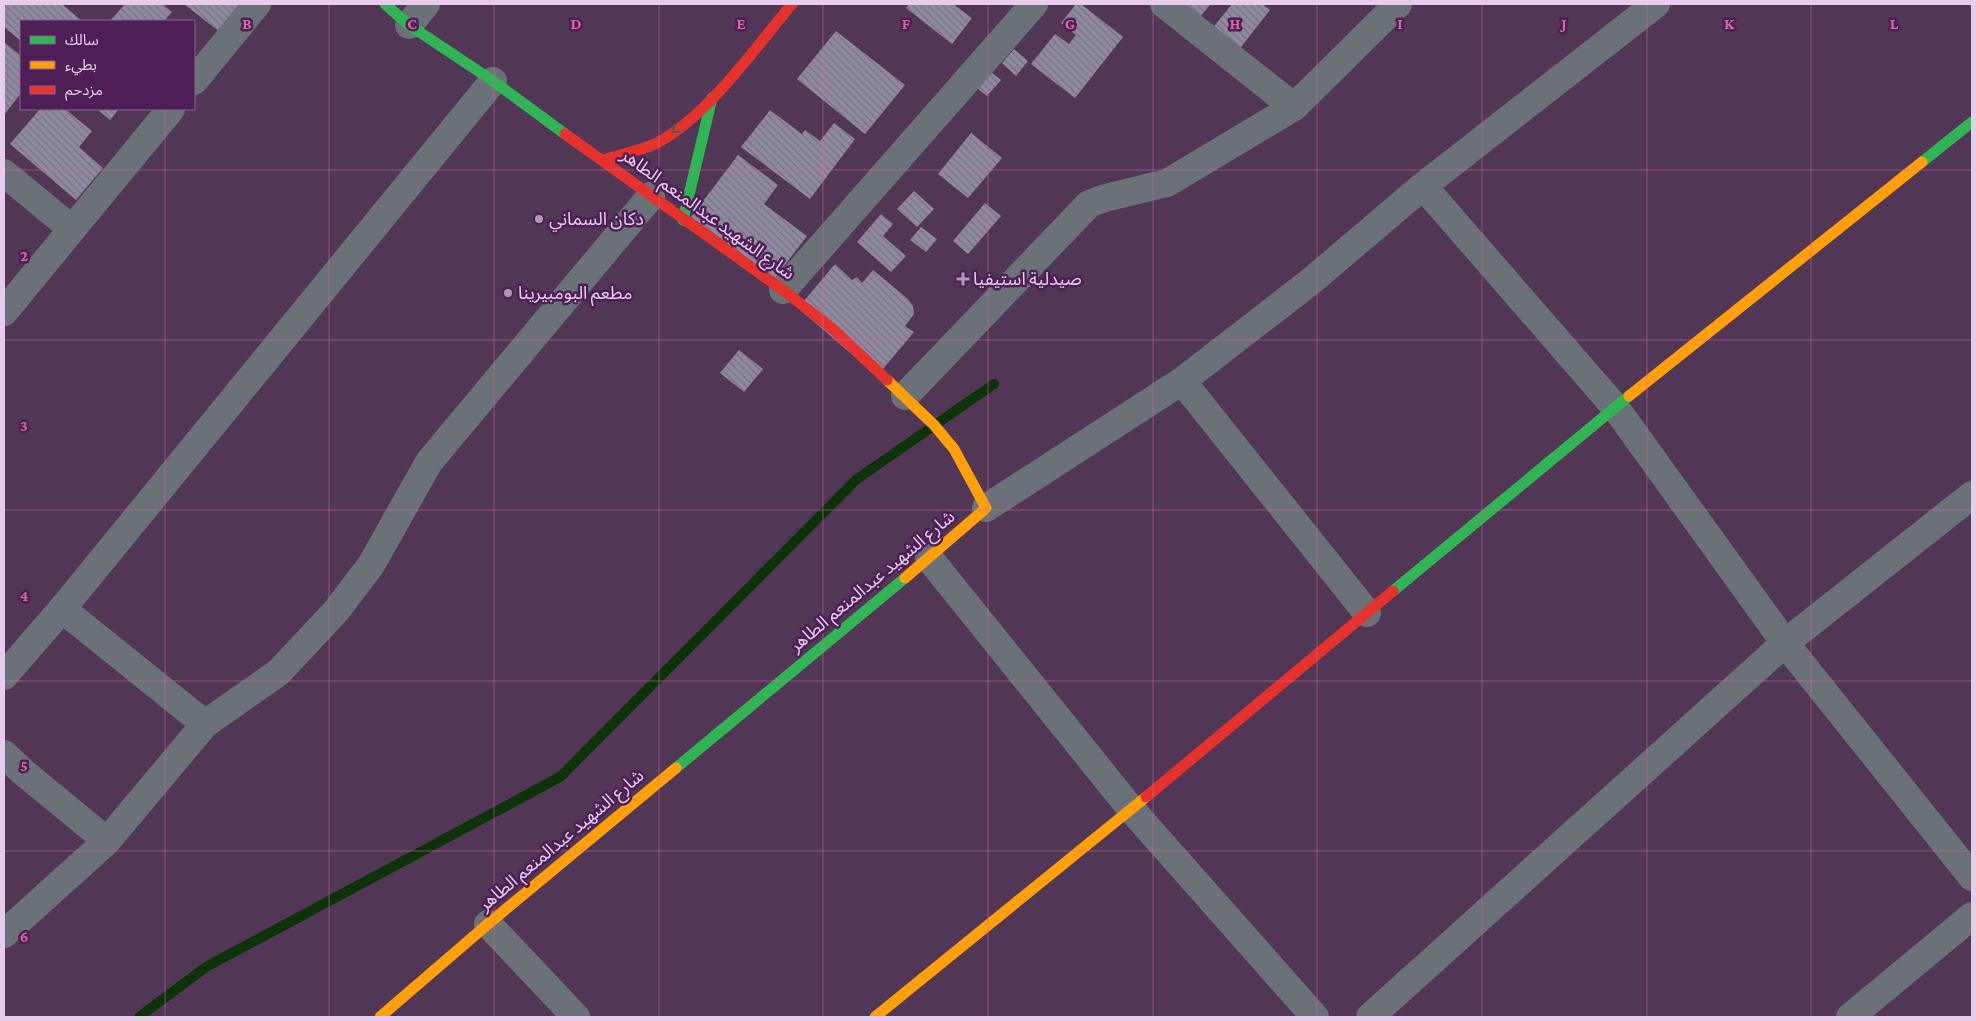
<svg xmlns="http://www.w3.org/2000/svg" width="1976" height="1021" viewBox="0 0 1976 1021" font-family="'Crimson Pro','Noto Sans Arabic',serif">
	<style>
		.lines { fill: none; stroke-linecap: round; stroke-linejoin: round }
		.stream { stroke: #0c3408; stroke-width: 10 }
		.building { fill: url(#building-back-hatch) }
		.street { stroke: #6a7277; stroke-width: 28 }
		.fast { stroke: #30b455; stroke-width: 11 }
		.slow { stroke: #ff9f0a; stroke-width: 11 }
		.jam { stroke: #e5322d; stroke-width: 11 }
		.oneway { stroke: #425b56 }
		.grid { fill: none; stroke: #d3699d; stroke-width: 1; stroke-opacity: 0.55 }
		.poi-dot { fill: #b298b8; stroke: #4e1f57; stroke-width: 2 }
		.labels { text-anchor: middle; stroke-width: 5; stroke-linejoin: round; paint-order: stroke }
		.street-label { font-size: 18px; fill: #e7cced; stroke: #4e1f57 }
		.poi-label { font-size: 18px; fill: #e7cced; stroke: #4e1f57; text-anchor: start }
		.grid-label { font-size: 16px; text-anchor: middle; font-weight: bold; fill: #d3699d; stroke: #4e1f57; stroke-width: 5; stroke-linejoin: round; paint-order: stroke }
	</style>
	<defs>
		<pattern id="building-back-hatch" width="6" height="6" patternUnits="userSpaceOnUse" patternTransform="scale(1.25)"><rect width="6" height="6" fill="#8f89a0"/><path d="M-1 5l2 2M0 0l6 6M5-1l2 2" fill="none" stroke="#797285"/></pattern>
	</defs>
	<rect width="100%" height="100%" fill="#513755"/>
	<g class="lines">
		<path class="stream" d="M 139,1017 L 206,967 L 560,777 L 857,479 L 994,384"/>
	</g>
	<path class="building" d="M 4,4 L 62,4 L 82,21 L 21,21 L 21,41 L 4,27 Z
		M 125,4 L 162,4 L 172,12 L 164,21 L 110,21 Z
		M 184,4 L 243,4 L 220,32 Z
		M 909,4 L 953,4 L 972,18 L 952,44 L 906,8 Z
		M 1076,4 L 1081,4 L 1123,37 L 1075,98 L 1031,64 L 1055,34 L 1069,44 L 1076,35 L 1061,23 Z
		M 1180,4 L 1211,4 L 1198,19 Z
		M 1232,4 L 1262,4 L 1270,10 L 1234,56 L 1207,35 Z
		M 836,31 L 905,85 L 865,134 L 797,79 Z
		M 4,42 L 21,56 L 21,93 L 4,115 Z
		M 1014,49 L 1028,61 L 1016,76 L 1002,63 Z
		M 991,72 L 1001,80 L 987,96 L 978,89 Z
		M 40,109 L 65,109 L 92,131 L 79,147 L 103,168 L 76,200 L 10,144 Z
		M 97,109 L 119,109 L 110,120 Z
		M 770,110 L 802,134 L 805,130 L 820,141 L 834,123 L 855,139 L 810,199 L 741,147 Z
		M 971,133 L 1002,158 L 968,198 L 938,174 Z
		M 738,155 L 778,185 L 764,204 L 807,236 L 775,278 L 691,217 Z
		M 914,191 L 934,209 L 917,227 L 897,209 Z
		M 985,203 L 1001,216 L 968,254 L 953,241 Z
		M 881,214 L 893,224 L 883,236 L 906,256 L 891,272 L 857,242 Z
		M 921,227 L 937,239 L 926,252 L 910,240 Z
		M 835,264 L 852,280 L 857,277 L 862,283 L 873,270 L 908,299 L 913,306 L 914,314 L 905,326 L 914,332 L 877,376 L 798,308 Z
		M 739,350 L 763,369 L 744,392 L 720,373 Z"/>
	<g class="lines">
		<path class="street" d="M 1164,4 L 1294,107
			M 409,25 L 426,4
			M 194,81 L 257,4
			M 4,173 L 72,229
			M 1423,186 L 1615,407 L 1785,643 L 1972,877
			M 783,290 L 1034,4
			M 4,312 L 171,109
			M 1182,381 L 1367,613
			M 905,396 L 1089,204 L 1105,198 L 1167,183 L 1294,107 L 1398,4
			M 986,508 L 1182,381 L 1310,282 L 1423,186 L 1656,4
			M 929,558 L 1131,809 L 1315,1017
			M 62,609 L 205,724
			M 4,676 L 62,609 L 493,81
			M 4,754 L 23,772 L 107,841
			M 488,924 L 576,1017
			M 4,934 L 107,841 L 205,724 L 279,672 L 336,611 L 371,565 L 429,462 L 651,196
			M 1370,1017 L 1785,643 L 1972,495
			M 1850,1017 L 1972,916"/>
		<path class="fast" d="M 385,4 L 409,25 L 493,81 L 565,134
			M 1922,162 L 1972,122
			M 683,220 L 712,98
			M 1393,591 L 1629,396
			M 676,768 L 905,578"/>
		<path class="slow" d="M 887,380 L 934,425 L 954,449 L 986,508 L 905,578
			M 1629,396 L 1922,162
			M 380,1017 L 488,924 L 676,768
			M 875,1017 L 1146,797"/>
		<path class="jam" d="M 565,134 L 783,290 L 834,330 L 887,380
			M 602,160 C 620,155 640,151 657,143 C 708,116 755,48 792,4
			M 1146,797 L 1393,591"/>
	</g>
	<defs><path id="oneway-chevron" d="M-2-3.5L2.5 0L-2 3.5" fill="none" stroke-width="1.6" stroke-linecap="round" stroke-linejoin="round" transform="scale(1.25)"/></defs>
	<use class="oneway" href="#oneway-chevron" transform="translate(675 130) rotate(141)"/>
	<path class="grid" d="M 165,4 L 165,21M 329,4 L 329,1017M 494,4 L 494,1017M 659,4 L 659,1017M 823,4 L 823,1017M 988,4 L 988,1017M 1153,4 L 1153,1017M 1317,4 L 1317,1017M 1482,4 L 1482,1017M 1647,4 L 1647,1017M 1811,4 L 1811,1017M 165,109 L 165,1017M 4,170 L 1972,170M 4,340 L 1972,340M 4,510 L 1972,510M 4,681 L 1972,681M 4,851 L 1972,851"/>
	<g class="poi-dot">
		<circle cx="539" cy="219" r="5"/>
		<path d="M960.5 271.5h5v5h5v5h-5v5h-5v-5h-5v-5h5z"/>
		<circle cx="508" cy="293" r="5"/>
	</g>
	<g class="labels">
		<g class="street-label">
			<text transform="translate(708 214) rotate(36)" y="6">شارع الشهيد عبدالمنعم الطاهر</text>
			<text transform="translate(872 581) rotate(-40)" y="6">شارع الشهيد عبدالمنعم الطاهر</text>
			<text transform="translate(561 840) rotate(-40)" y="6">شارع الشهيد عبدالمنعم الطاهر</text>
		</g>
		<g class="poi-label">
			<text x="549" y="225">دكان السماني</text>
			<text x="973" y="285">صيدلية استيفيا</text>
			<text x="518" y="299">مطعم البومبيرينا</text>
		</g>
	</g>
	<g class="grid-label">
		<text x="247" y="29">B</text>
		<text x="412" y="29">C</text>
		<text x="576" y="29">D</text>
		<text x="741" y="29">E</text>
		<text x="906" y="29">F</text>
		<text x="1070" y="29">G</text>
		<text x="1235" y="29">H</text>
		<text x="1400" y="29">I</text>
		<text x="1564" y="29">J</text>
		<text x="1729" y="29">K</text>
		<text x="1894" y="29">L</text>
		<text x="24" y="261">2</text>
		<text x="24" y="431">3</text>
		<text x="24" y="601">4</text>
		<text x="24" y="771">5</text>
		<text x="24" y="942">6</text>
	</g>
	<rect width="1976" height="1021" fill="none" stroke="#e7cced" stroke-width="10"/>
	<rect x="20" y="20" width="175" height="90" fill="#4e1f57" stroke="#8b6493"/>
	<rect x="30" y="36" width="25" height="8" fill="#30b455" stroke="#8b6493"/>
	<text x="65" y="45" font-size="15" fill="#e7cced">سالك</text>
	<rect x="30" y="61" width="25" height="8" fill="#ff9f0a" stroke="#8b6493"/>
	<text x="65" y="70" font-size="15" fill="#e7cced">بطيء</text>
	<rect x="30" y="86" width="25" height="8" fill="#e5322d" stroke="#8b6493"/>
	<text x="65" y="95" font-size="15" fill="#e7cced">مزدحم</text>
</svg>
